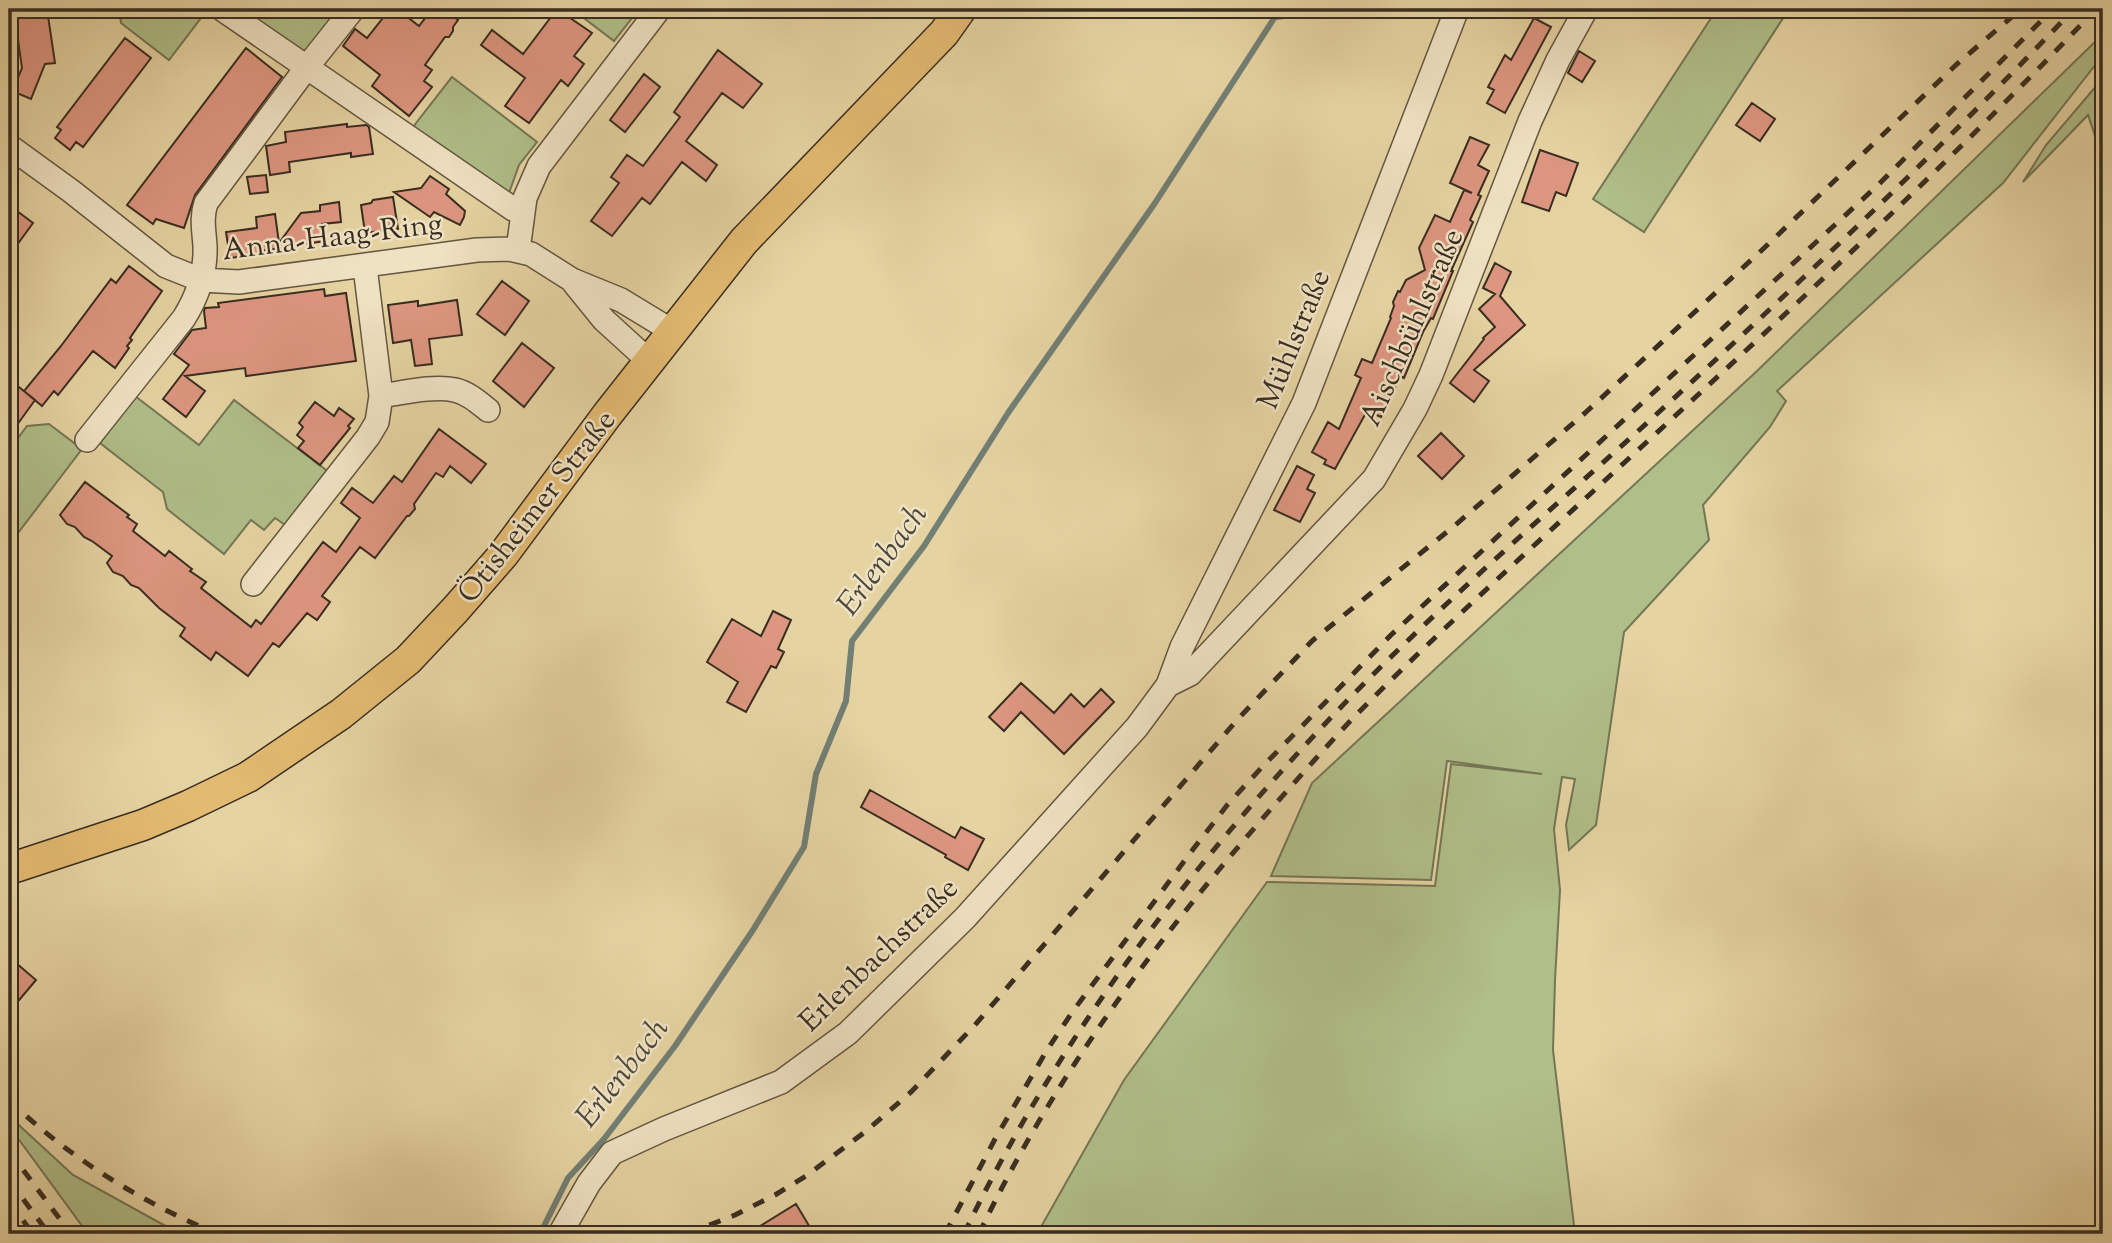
<svg xmlns="http://www.w3.org/2000/svg" width="2112" height="1243" viewBox="0 0 2112 1243" font-family="'Sorts Mill Goudy',serif">
	<style>
		.green { fill: #b0be89; stroke: #747655; stroke-width: 2 }
		.lines { fill: none; stroke-linecap: round; stroke-linejoin: round }
		.stream { stroke: #727f75; stroke-width: 6 }
		.building { fill: #dd9680; stroke: #392d21; stroke-width: 2 }
		.minor-casing { stroke: #645641; stroke-width: 26 }
		.major-casing { stroke: #392d21; stroke-width: 33 }
		.minor { stroke: #efe2c3; stroke-width: 23 }
		.major { stroke: #e3ba71; stroke-width: 30 }
		.rail { stroke: #392d21; stroke-width: 5; stroke-dasharray: 12 12; stroke-linecap: butt }
		.labels { text-anchor: middle; stroke-width: 5; stroke-linejoin: round; paint-order: stroke }
		.street-label { font-size: 30px; fill: #392d21; stroke: #efe2c3 }
		.water-label { font-size: 32px; font-style: italic; fill: #4c483d; stroke: #efe2c3 }
	</style>
	<rect width="100%" height="100%" fill="#e6d3a2"/>
	<filter id="stains"><feTurbulence type="fractalNoise" baseFrequency=".00286" numOctaves="4"/><feColorMatrix values="0 0 0 0 .2 0 0 0 0 .09 0 0 0 0 .02 0 0 0 .5 -.17"/></filter>
	<radialGradient id="worn" r=".72"><stop offset=".6" stop-color="#630" stop-opacity="0"/><stop offset="1" stop-color="#630" stop-opacity=".3"/></radialGradient>
	<path class="green" d="M 119,9 L 205,9 L 207,10 L 169,60 L 121,23 Z
		M 240,9 L 343,9 L 308,55 Z
		M 572,9 L 639,9 L 614,41 Z
		M 1717,9 L 1789,9 L 1644,232 L 1593,199 Z
		M 2103,34 L 2103,55 L 2003,183 L 1777,391 L 1786,401 L 1770,427 L 1703,505 L 1709,540 L 1624,632 L 1596,825 L 1569,850 L 1566,825 L 1575,779 L 1562,777 L 1554,829 L 1560,890 L 1555,980 L 1553,1050 L 1575,1234 L 1037,1234 L 1124,1080 L 1267,882 L 1435,886 L 1451,764 L 1542,774 L 1447,761 L 1431,880 L 1271,876 L 1312,783 L 1757,371 Z
		M 452,77 L 537,142 L 519,165 L 509,193 L 413,127 Z
		M 2103,78 L 2103,160 L 2088,115 L 2023,182 L 2046,145 Z
		M 135,396 L 199,445 L 234,400 L 330,473 L 288,527 L 275,518 L 264,530 L 251,520 L 224,554 L 167,509 L 163,492 L 100,443 Z
		M 49,424 L 82,449 L 15,537 L 9,530 L 9,450 L 27,426 Z
		M 9,1116 L 73,1175 L 180,1234 L 88,1234 L 9,1126 Z"/>
	<g class="lines">
		<path class="stream" d="M 1276,17 L 1325,11
			M 541,1232 L 568,1178 L 604,1139 L 675,1046 L 753,930 L 804,847 L 816,774 L 846,701 L 852,641 L 924,546 L 1008,413 L 1155,203 L 1280,9"/>
	</g>
	<path class="building" d="M 39,9 L 47,9 L 55,63 L 45,64 L 31,99 L 12,91 L 22,68 L 14,12 Z
		M 390,9 L 397,9 L 419,26 L 432,9 L 443,9 L 458,20 L 453,27 L 453,31 L 449,37 L 445,37 L 425,65 L 432,70 L 424,81 L 432,87 L 409,116 L 372,86 L 380,75 L 343,46 L 355,29 L 367,38 Z
		M 557,9 L 592,33 L 574,56 L 584,64 L 568,86 L 561,80 L 529,123 L 505,106 L 525,78 L 481,45 L 492,30 L 523,54 Z
		M 1534,18 L 1551,27 L 1505,113 L 1487,103 L 1494,90 L 1488,87 L 1505,55 L 1511,60 Z
		M 125,38 L 151,58 L 83,147 L 76,142 L 70,150 L 55,138 L 61,130 L 57,127 Z
		M 246,48 L 282,77 L 195,195 L 184,228 L 156,219 L 153,224 L 127,205 Z
		M 718,50 L 762,84 L 743,108 L 722,93 L 686,141 L 717,165 L 706,181 L 682,162 L 650,204 L 642,198 L 612,236 L 591,221 L 619,183 L 611,177 L 627,155 L 643,166 L 680,117 L 674,112 Z
		M 1579,51 L 1595,61 L 1582,82 L 1568,73 Z
		M 644,74 L 660,87 L 625,132 L 610,120 Z
		M 1752,103 L 1775,119 L 1760,141 L 1736,125 Z
		M 347,124 L 347,127 L 366,125 L 369,127 L 373,154 L 351,157 L 351,153 L 289,162 L 290,172 L 270,175 L 266,146 L 286,142 L 285,132 Z
		M 1470,137 L 1489,145 L 1478,165 L 1489,171 L 1478,195 L 1481,196 L 1470,220 L 1473,222 L 1451,271 L 1453,271 L 1433,319 L 1431,318 L 1423,332 L 1404,378 L 1400,376 L 1381,417 L 1367,411 L 1335,469 L 1324,464 L 1326,460 L 1312,452 L 1328,422 L 1339,429 L 1361,378 L 1355,375 L 1362,359 L 1372,363 L 1391,318 L 1390,317 L 1394,306 L 1393,302 L 1398,291 L 1400,292 L 1406,280 L 1425,270 L 1419,248 L 1435,215 L 1450,222 L 1464,190 L 1472,193 L 1450,183 Z
		M 1540,150 L 1578,163 L 1566,196 L 1556,192 L 1549,211 L 1522,202 Z
		M 266,175 L 268,192 L 250,194 L 247,177 Z
		M 430,176 L 449,189 L 446,194 L 465,211 L 464,217 L 460,225 L 434,212 L 430,217 L 394,192 L 421,188 Z
		M 393,197 L 398,229 L 365,233 L 361,205 L 371,203 L 373,200 Z
		M 339,202 L 341,222 L 322,224 L 325,241 L 261,251 L 262,254 L 230,258 L 226,232 L 257,228 L 256,217 L 275,214 L 279,243 L 301,213 L 320,211 L 320,205 Z
		M 9,205 L 33,223 L 9,256 Z
		M 1495,263 L 1511,272 L 1500,296 L 1525,325 L 1474,370 L 1489,381 L 1474,402 L 1450,383 L 1484,339 L 1483,338 L 1495,327 L 1479,309 L 1495,294 L 1483,288 Z
		M 129,266 L 162,291 L 130,338 L 132,340 L 127,346 L 129,348 L 115,368 L 93,351 L 58,395 L 54,391 L 42,406 L 24,391 L 61,346 L 111,279 L 116,283 Z
		M 502,281 L 529,301 L 505,335 L 477,314 Z
		M 324,289 L 325,296 L 346,293 L 356,361 L 246,376 L 245,368 L 185,376 L 205,391 L 186,417 L 163,399 L 189,365 L 174,354 L 192,330 L 206,328 L 204,311 L 205,308 L 219,307 L 218,303 Z
		M 457,300 L 462,335 L 429,339 L 432,364 L 415,366 L 411,340 L 393,343 L 388,305 L 418,301 L 418,306 Z
		M 522,343 L 554,368 L 524,407 L 493,381 Z
		M 9,379 L 35,400 L 9,436 Z
		M 315,402 L 334,416 L 339,408 L 354,419 L 348,426 L 350,428 L 320,465 L 298,448 L 304,441 L 297,435 L 303,427 L 299,423 Z
		M 439,429 L 486,464 L 471,483 L 450,466 L 443,477 L 436,473 L 414,504 L 415,509 L 409,516 L 407,516 L 375,558 L 360,547 L 322,596 L 330,602 L 317,620 L 307,613 L 279,647 L 273,643 L 248,676 L 216,652 L 211,660 L 180,636 L 185,628 L 159,608 L 139,588 L 131,585 L 123,576 L 113,572 L 107,563 L 112,556 L 92,541 L 84,537 L 75,527 L 67,524 L 60,515 L 85,482 L 129,515 L 127,517 L 137,524 L 133,531 L 165,556 L 169,551 L 192,569 L 190,571 L 206,582 L 201,588 L 251,627 L 256,620 L 261,624 L 323,542 L 336,552 L 360,518 L 341,503 L 352,488 L 373,503 L 394,476 L 402,482 Z
		M 1441,433 L 1464,456 L 1442,479 L 1418,456 Z
		M 1297,466 L 1314,475 L 1307,489 L 1315,493 L 1300,522 L 1274,510 Z
		M 773,611 L 791,620 L 778,649 L 784,652 L 776,668 L 771,666 L 746,712 L 727,702 L 738,682 L 707,662 L 732,619 L 761,636 Z
		M 1021,683 L 1054,713 L 1071,694 L 1084,707 L 1101,689 L 1114,702 L 1064,754 L 1021,712 L 1004,731 L 989,717 Z
		M 870,790 L 955,838 L 961,827 L 984,839 L 968,870 L 945,857 L 946,855 L 861,807 Z
		M 9,957 L 36,980 L 9,1012 Z
		M 796,1204 L 814,1234 L 747,1234 Z"/>
	<g class="lines">
		<defs>
			<path id="minor" d="M 222,9 L 513,209 L 522,211
				M 9,146 L 71,191 L 166,266 L 201,280 L 239,282 L 477,250 L 509,249 L 531,254 L 572,280 L 621,300 L 672,331
				M 518,250 L 525,198 L 539,166 L 659,9
				M 574,283 L 604,320 L 649,361
				M 381,396 C 402,393 434,385 455,390 C 468,393 478,402 488,410
				M 87,440 L 184,318 C 197,297 206,272 205,246 C 204,230 201,218 206,203 L 307,67 L 353,9
				M 253,584 L 368,437 L 377,422 L 381,396 L 365,267
				M 1168,685 L 1190,674 L 1374,479 L 1415,409 L 1431,375 L 1530,121 L 1558,60 L 1586,9
				M 560,1234 L 589,1183 L 612,1153 L 664,1129 L 781,1082 L 848,1033 L 965,918 L 1137,727 L 1168,685 L 1182,647 L 1304,403 L 1457,9"/>
			<path id="major" d="M 9,869 L 143,825 L 188,806 L 248,777 L 341,714 L 408,660 L 455,610 L 503,555 L 607,415 L 744,241 L 944,33 L 961,9"/>
		</defs>
		<use href="#minor" class="minor-casing"/>
		<use href="#major" class="major-casing"/>
		<use href="#minor" class="minor"/>
		<use href="#major" class="major"/>
		<path class="rail" d="M 9,1100 C 69,1158 140,1201 217,1234
			M 9,1151 L 71,1234
			M 9,1180 L 49,1234
			M 9,1201 L 33,1234
			M 687,1234 L 735,1215 L 775,1195 L 806,1176 L 865,1132 L 911,1092 L 975,1025 L 1237,720 L 1312,641 L 1453,527 L 1585,413 L 1762,250 L 1957,64 L 2021,9
			M 945,1234 L 995,1139 L 1047,1050 L 1073,1011 L 1194,848 L 1228,804 L 1263,766 L 1391,635 L 1878,185 L 2053,9
			M 964,1234 C 1055,1042 1194,860 1342,706 C 1435,610 1537,522 1636,433 C 1786,296 1934,156 2074,9
			M 979,1234 C 1054,1075 1162,932 1278,801 C 1304,772 1330,742 1357,714 C 1443,627 1535,545 1625,462 C 1786,314 1946,167 2096,9"/>
	</g>
	<g class="labels">
		<g class="street-label">
			<text transform="translate(332 236) rotate(-7)" y="10">Anna-Haag-Ring</text>
			<text transform="translate(1411 327) rotate(-66)" y="10">Aischbühlstraße</text>
			<text transform="translate(1293 339) rotate(-68)" y="10">Mühlstraße</text>
			<text transform="translate(536 506) rotate(-52)" y="10">Ötisheimer Straße</text>
			<text transform="translate(878 954) rotate(-44)" y="10">Erlenbachstraße</text>
		</g>
		<g class="water-label">
			<text transform="translate(881 559) rotate(-54)" y="11">Erlenbach</text>
			<text transform="translate(621 1072) rotate(-52)" y="11">Erlenbach</text>
		</g>
	</g>
	<rect width="2112" height="1243" fill="none" stroke="#e6d3a2" stroke-width="35"/>
	<rect x="10" y="10" width="2091" height="1222" fill="none" stroke="#392d21" stroke-width="3.5"/>
	<rect x="18" y="18" width="2077" height="1208" fill="none" stroke="#392d21" stroke-width="2"/>
	<rect width="100%" height="100%" filter="url(#stains)"/>
	<rect width="100%" height="100%" fill="url(#worn)"/>
</svg>
